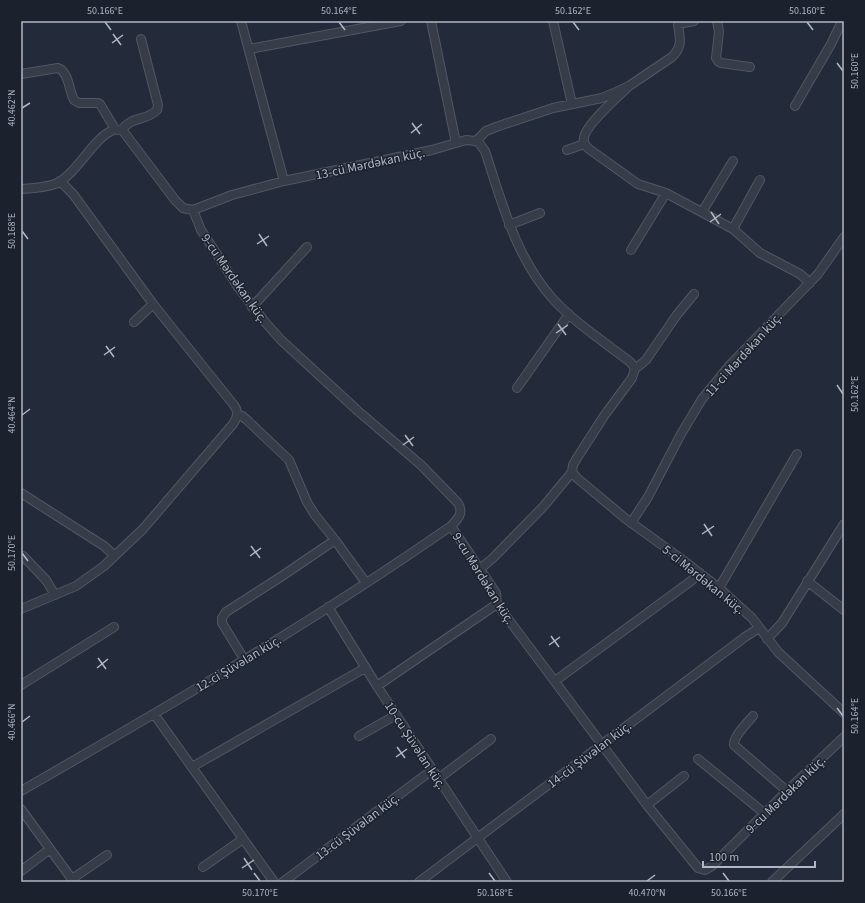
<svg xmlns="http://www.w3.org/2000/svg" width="865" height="903" viewBox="0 0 865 903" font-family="'Source Sans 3',sans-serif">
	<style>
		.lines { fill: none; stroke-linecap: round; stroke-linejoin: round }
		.street-casing { stroke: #525764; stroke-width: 10 }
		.street { stroke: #373c49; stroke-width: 8 }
		.ticks { fill: none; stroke: #b2b7c5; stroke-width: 1.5 }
		.labels { text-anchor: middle; stroke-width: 3; stroke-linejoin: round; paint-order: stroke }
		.street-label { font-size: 13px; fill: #b2b7c5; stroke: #1c212e }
		.neatline { fill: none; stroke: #b2b7c5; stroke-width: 1.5 }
		.ticks-label { font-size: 10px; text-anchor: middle; fill: #b2b7c5 }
	</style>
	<rect width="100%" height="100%" fill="#232a39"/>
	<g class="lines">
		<defs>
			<path id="street" d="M 241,21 L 284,181
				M 431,21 L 456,143
				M 553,21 L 572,104
				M 717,21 L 719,32 L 716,58 L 718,61 L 721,63 L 750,67
				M 249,49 L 401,21
				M 21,74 L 58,68 C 69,72 69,91 74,100 L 79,103 L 98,103 L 100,104 L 115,129
				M 629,86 C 619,96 585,125 584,138 C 583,143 585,145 589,149 L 638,184 L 666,193 L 733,229 L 760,253 L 800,274 L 810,283
				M 795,106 L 831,44 L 842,21
				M 122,130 C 131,116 147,121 157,110 L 158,105 L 141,39
				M 476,141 L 479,143 L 485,151 C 502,203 516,258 553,299 C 574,322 604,342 629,361 L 632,364 L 635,369 L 632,378 L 604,416 L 577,458 L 573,465 L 572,472
				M 476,141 L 486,131 L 496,127 L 553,108 L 602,98 L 616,92 L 629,86 L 672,57 C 683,46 680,39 678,24 L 694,21
				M 567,150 L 584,144
				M 21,189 C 32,188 44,188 55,184 C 77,175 92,138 115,129 L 123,131 L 175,200 L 183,208 L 193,210 L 232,195 L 284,181 L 432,150 L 466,140 L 476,141
				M 193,210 L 201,230 L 238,287 L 265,322 L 281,340 L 358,411 L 421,465 L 458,503 C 464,513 458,519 451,526 L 496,593 L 497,604 L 647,805 L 698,868 L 705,870 L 712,866 L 787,791 L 844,737
				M 702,212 L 733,161
				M 509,225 L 540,213
				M 733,229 L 760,180
				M 631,250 L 666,193
				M 252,307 L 307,247
				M 134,322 L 153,304
				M 635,369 L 646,360 L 676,316 L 694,294
				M 517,388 L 569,314
				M 237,415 L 242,416 L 247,420 L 289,460 L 307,502 L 315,515 L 335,540 L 366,583
				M 572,472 L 577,478 L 626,519 L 680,558 L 719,588 L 752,618 L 778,652 L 844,713
				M 21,493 L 104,546 L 115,556
				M 631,523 L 648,497 L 681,434 L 702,399 L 730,365 L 818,274 L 844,237
				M 23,556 L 46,580 L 55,595
				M 480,569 L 493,558 L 543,507 L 572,472
				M 807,581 L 844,610
				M 719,588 L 797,454
				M 328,607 L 377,686 L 507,882
				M 21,609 L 76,586 L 104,566 L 143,529 L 233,424 C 238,417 239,411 233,404 L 153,304 L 73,194 L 60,181
				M 767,639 L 782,623 L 844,524
				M 244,659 L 222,623 L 222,618 L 226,612 L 282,576 L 335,540
				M 555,681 L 691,581 L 700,573
				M 21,685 L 114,627
				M 377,686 L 497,604
				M 154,714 L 274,882
				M 753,716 C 747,723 733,737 734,745 L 787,791
				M 359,736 L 396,715
				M 698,759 L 764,813
				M 192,767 L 365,668
				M 438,779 L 491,739
				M 21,791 C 167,707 313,622 451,526
				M 647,805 L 684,776
				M 21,809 L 74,882
				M 203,867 L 243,839
				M 21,871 L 50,849
				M 72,879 L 107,855
				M 283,882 L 432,770
				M 419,882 L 745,637 L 759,628
				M 772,882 L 844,814"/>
		</defs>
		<use href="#street" class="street-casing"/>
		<use href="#street" class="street"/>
	</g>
	<path class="ticks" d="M 105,22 L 111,30M 339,22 L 345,30M 573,22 L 579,30M 807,22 L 813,30M 113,34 L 121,45M 112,43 L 123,35M 837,63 L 843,71M 22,108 L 30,103M 412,123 L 420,134M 411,133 L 422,124M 711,212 L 719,224M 710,222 L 721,214M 22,231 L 28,239M 259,234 L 267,246M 257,244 L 269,236M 558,324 L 566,335M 556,333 L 568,325M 106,346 L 114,357M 104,355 L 115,347M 837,385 L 843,394M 22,415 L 30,409M 405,435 L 413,446M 403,445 L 414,437M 704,524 L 712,536M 702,534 L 714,526M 251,546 L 260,558M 22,553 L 28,561M 250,556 L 261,548M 551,636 L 559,647M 549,645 L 560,637M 98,658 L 106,669M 97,668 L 108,659M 837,708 L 843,716M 22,722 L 30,716M 397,747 L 405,758M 396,757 L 407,749M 244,858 L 252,870M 242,868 L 254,860M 254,873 L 260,881M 489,873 L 495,881M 723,873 L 729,881M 647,881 L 655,875"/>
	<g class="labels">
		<g class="street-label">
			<text transform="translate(370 163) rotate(-12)" y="5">13-cü Mərdəkan küç.</text>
			<text transform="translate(235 278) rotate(55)" y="5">9-cu Mərdəkan küç.</text>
			<text transform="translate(743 354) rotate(-48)" y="5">11-ci Mərdəkan küç.</text>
			<text transform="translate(484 578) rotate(58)" y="5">9-cu Mərdəkan küç.</text>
			<text transform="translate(704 579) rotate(39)" y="5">5-ci Mərdəkan küç.</text>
			<text transform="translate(238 663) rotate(-31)" y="5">12-ci Şüvəlan küç.</text>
			<text transform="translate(416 745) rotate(57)" y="5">10-cu Şüvəlan küç.</text>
			<text transform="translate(589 754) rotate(-37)" y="5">14-cü Şüvəlan küç.</text>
			<text transform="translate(785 794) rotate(-44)" y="5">9-cu Mərdəkan küç.</text>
			<text transform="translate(357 826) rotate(-37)" y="5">13-cü Şüvəlan küç.</text>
		</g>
	</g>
	<rect width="865" height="903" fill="none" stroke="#1c212e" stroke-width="44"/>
	<path d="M703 861v6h112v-6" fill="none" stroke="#b2b7c5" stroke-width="2"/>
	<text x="709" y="861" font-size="12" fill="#b2b7c5" stroke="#1c212e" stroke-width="3" paint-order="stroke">100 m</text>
	<rect x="22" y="22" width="821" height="859" class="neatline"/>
	<g class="ticks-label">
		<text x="105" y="14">50.166°E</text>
		<text x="339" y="14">50.164°E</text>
		<text x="573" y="14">50.162°E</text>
		<text x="807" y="14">50.160°E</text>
		<text transform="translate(854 71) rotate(-90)" y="4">50.160°E</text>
		<text transform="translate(11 108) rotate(-90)" y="4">40.462°N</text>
		<text transform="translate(11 231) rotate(-90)" y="4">50.168°E</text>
		<text transform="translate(854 394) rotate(-90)" y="4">50.162°E</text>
		<text transform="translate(11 415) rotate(-90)" y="4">40.464°N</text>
		<text transform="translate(11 553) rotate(-90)" y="4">50.170°E</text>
		<text transform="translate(854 716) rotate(-90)" y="4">50.164°E</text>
		<text transform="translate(11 722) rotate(-90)" y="4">40.466°N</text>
		<text x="260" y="896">50.170°E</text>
		<text x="495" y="896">50.168°E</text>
		<text x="647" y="896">40.470°N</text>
		<text x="729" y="896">50.166°E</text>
	</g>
</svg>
